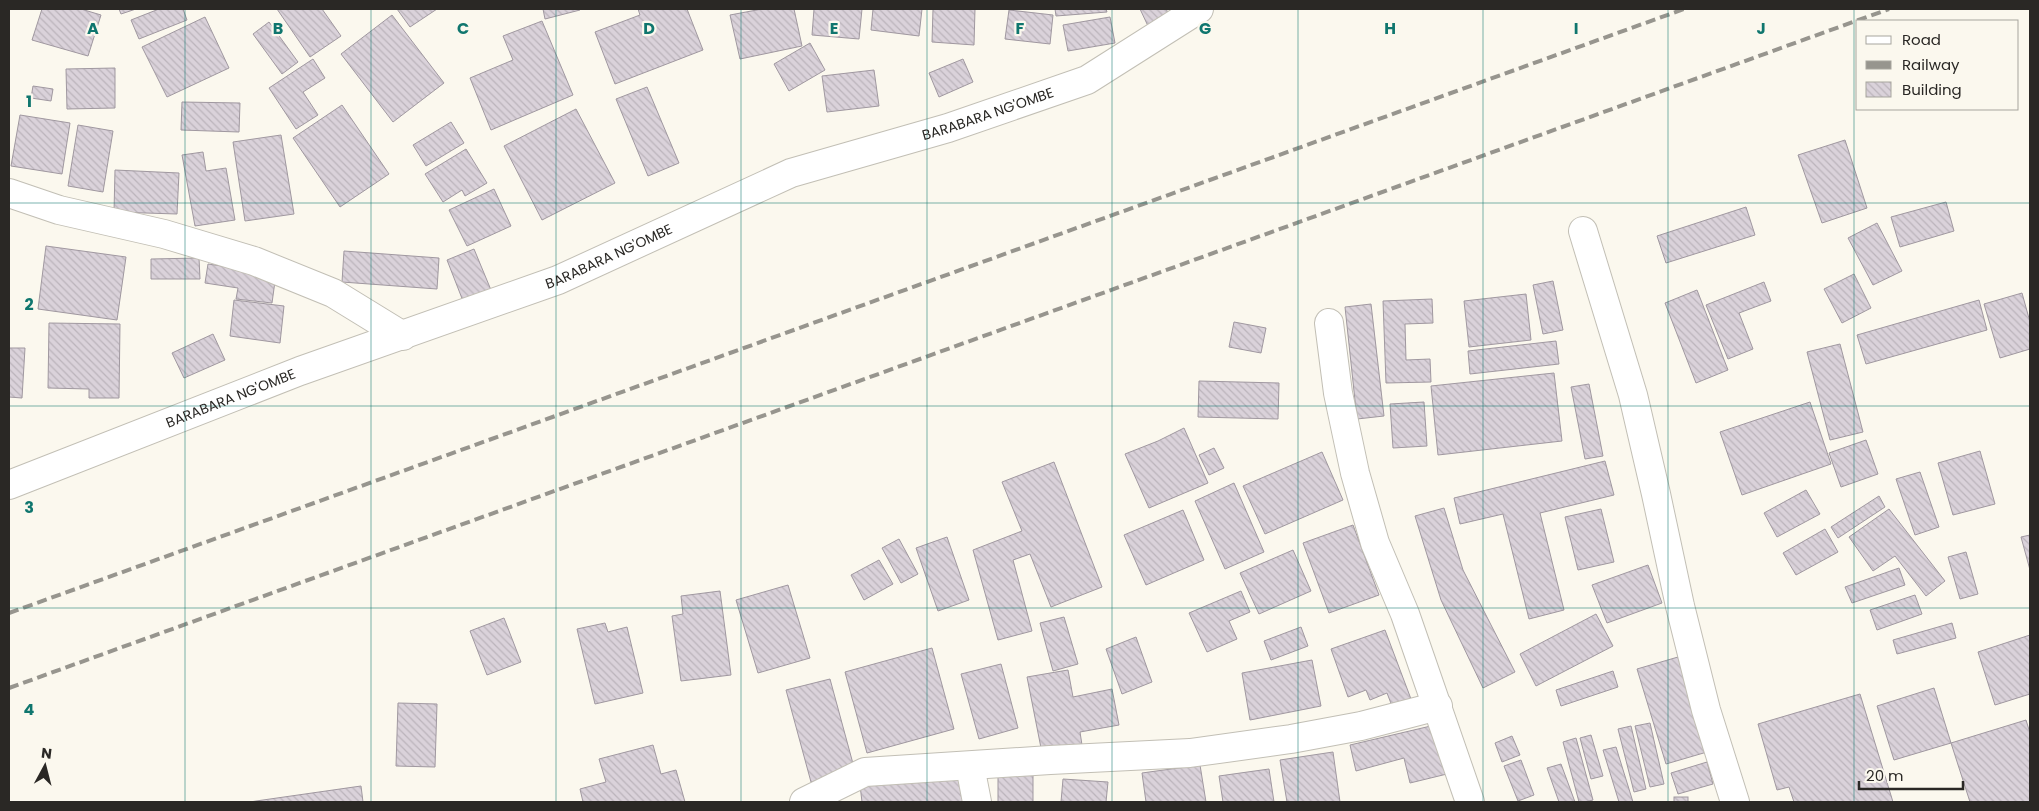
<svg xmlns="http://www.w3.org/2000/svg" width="2039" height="811" viewBox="0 0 2039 811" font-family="Poppins,sans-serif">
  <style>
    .building { fill: url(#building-back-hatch); stroke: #a098a0 }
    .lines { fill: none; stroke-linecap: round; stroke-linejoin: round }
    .minor-casing { stroke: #c2bfb5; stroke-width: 30 }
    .minor { stroke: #fff; stroke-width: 28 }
    .rail { stroke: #97958e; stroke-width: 4; stroke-dasharray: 10 5; stroke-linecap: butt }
    .grid { fill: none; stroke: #0f766e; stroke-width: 1; stroke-opacity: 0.55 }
    .labels { text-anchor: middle; stroke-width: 4.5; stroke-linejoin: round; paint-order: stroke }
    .street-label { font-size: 14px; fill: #2a2825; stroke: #fbf8ee }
    .grid-label { font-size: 16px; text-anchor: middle; font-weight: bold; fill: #0f766e; stroke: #fbf8ee; stroke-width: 4.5; stroke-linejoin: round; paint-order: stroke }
  </style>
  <defs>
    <pattern id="building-back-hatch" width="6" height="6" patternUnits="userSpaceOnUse" patternTransform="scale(1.25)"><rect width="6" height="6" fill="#dad2da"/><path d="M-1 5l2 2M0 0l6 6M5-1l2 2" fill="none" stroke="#bbb4bb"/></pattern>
  </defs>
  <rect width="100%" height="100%" fill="#fbf8ee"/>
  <!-- building -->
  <g class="building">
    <polygon points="42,9 81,9 101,15 88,56 32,40"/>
    <polygon points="119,9 136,9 121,14"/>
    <polygon points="159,9 183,9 187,20 139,39 131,20"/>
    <polygon points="277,9 322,9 341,36 310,57"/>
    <polygon points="397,9 437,9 410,27"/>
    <polygon points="543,9 579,9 580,10 545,19"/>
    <polygon points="638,9 687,9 703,50 615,84 595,32 640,15"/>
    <polygon points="762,9 794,9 802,46 740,59 730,15"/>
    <polygon points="814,9 862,9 859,39 812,35"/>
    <polygon points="873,9 922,9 919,36 871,30"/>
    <polygon points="933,9 975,9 974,45 932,42"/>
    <polygon points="1055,9 1106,9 1107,12 1056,16"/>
    <polygon points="1140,9 1166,9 1170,16 1148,26"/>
    <polygon points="1009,10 1053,15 1050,44 1005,39"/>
    <polygon points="392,15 444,83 393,122 341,54"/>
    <polygon points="205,17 229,68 167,97 142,47"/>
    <polygon points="1110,17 1115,43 1068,51 1063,25"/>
    <polygon points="542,21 573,95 491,130 470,78 513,60 503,36"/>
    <polygon points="269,22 298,62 282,74 253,34"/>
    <polygon points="810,43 825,70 789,91 774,64"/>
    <polygon points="313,59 325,78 303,92 318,115 296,129 269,88"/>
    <polygon points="963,59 973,82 939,97 929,73"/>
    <polygon points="115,68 115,108 67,109 66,69"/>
    <polygon points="874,70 879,106 827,112 822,76"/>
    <polygon points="33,86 53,89 51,101 31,98"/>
    <polygon points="647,87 679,163 648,176 616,99"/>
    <polygon points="182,102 240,103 239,132 181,130"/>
    <polygon points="342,105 389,174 340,207 293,138"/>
    <polygon points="576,109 615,183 542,220 504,146"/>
    <polygon points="20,115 70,123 62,174 11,166"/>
    <polygon points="451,122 464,143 426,166 413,145"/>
    <polygon points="78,125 113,131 103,192 68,186"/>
    <polygon points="281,135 294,214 245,221 233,142"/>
    <polygon points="1845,140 1867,208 1822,223 1798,155"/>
    <polygon points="466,149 487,183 465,196 462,190 443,202 425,174"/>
    <polygon points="203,152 206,171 226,168 235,220 195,226 182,155"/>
    <polygon points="115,170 179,173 177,214 114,212"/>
    <polygon points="494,189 511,226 467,246 449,210"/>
    <polygon points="1946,202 1954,231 1900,247 1891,217"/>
    <polygon points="1746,207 1755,235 1666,263 1657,236"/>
    <polygon points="1877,223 1902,271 1873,285 1848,238"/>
    <polygon points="46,246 126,257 117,320 38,309"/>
    <polygon points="474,249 491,290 463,301 447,260"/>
    <polygon points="344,251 439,258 437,289 342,282"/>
    <polygon points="199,258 200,279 151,279 151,259"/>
    <polygon points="208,264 276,274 272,303 236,299 238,288 205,283"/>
    <polygon points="1854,274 1871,308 1842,323 1824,289"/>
    <polygon points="1553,281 1563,330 1543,334 1533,285"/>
    <polygon points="1764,282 1771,301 1739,313 1753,349 1728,359 1706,305"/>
    <polygon points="1697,290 1728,370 1696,383 1665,303"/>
    <polygon points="2022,293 2030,322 2030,349 2000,358 1984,304"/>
    <polygon points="1526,294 1531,340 1469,347 1464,301"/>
    <polygon points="1432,299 1433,323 1405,324 1406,360 1430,359 1431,382 1386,383 1383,301"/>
    <polygon points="234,300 284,306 280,343 230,336"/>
    <polygon points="1979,300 1987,330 1866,364 1857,335"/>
    <polygon points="1371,304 1384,416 1357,419 1345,307"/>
    <polygon points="1234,322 1266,328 1261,353 1229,347"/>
    <polygon points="49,323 120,324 119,398 89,398 89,389 48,388"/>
    <polygon points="213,334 225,360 184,378 172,353"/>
    <polygon points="1556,341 1559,364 1470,374 1468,351"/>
    <polygon points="1840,344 1863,432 1830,440 1807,352"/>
    <polygon points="9,348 25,348 22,398 9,397"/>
    <polygon points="1554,373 1562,441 1438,455 1431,386"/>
    <polygon points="1199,381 1279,383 1278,419 1198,417"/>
    <polygon points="1589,384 1603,456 1585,459 1571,387"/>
    <polygon points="1424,402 1427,446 1393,448 1390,404"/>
    <polygon points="1810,402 1831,464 1742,495 1720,432"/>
    <polygon points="1184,428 1208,483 1149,508 1125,454 1158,441"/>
    <polygon points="1866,440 1878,474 1841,487 1829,453"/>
    <polygon points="1214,448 1224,468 1209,475 1199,455"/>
    <polygon points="1980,451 1995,504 1953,515 1938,463"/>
    <polygon points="1322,452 1343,500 1265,534 1243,486"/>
    <polygon points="1605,461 1614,495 1540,513 1564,610 1529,619 1503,514 1460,524 1454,498"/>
    <polygon points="1054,462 1102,587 1051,607 1030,554 1013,560 1032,631 998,640 973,550 1022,531 1002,482"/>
    <polygon points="1920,472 1939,527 1915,535 1896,479"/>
    <polygon points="1234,483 1264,552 1225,569 1195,501"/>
    <polygon points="1806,490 1820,514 1777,537 1764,513"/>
    <polygon points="1879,496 1885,507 1838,538 1831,527"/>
    <polygon points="1444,508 1463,570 1515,672 1483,688 1441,600 1415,516"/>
    <polygon points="1601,509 1614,562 1578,570 1565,517"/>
    <polygon points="1889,509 1945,581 1926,596 1895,556 1873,571 1849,537"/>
    <polygon points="1183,510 1204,560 1146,585 1124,535"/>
    <polygon points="1353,525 1379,595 1329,613 1303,543"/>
    <polygon points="1825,529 1838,552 1796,575 1783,553"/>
    <polygon points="2030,535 2030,570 2021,537"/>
    <polygon points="947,537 969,600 938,611 916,548"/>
    <polygon points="899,539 918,574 901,583 882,548"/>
    <polygon points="1293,550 1311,591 1259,614 1240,573"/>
    <polygon points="1966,552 1978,594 1960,599 1948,557"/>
    <polygon points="879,560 893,584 864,600 851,575"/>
    <polygon points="1648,565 1662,603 1607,623 1592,585"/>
    <polygon points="1899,568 1905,585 1852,603 1845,587"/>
    <polygon points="788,585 810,658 758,673 736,600"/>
    <polygon points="720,591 731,675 681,681 672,616 683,614 681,596"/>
    <polygon points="1241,591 1250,612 1229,621 1237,639 1207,652 1189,613"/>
    <polygon points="1915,595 1922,614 1877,630 1870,610"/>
    <polygon points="1596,614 1613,646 1536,686 1520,654"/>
    <polygon points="1064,617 1078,664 1053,671 1040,623"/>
    <polygon points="504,618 521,662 487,675 470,631"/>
    <polygon points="605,623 608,632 627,627 643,693 595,704 577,629"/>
    <polygon points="1952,623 1956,638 1897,654 1893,640"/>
    <polygon points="1301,627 1308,646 1271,660 1264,641"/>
    <polygon points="1385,630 1411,699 1392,706 1387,693 1370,700 1366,690 1348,697 1331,649"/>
    <polygon points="2030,635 2030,694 1995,705 1978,652"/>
    <polygon points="1136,637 1152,682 1122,694 1106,649"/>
    <polygon points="932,648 954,729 867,753 845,672"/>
    <polygon points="1678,657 1707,752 1666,764 1637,669"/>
    <polygon points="1312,660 1321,706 1250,720 1242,673"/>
    <polygon points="1001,664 1018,728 979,739 961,674"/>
    <polygon points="1068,670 1073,697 1112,689 1119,725 1080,732 1082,745 1042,753 1027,677"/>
    <polygon points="1613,671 1618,687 1561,706 1556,690"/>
    <polygon points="830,679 855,771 811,782 786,690"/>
    <polygon points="1934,688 1951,743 1894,760 1877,706"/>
    <polygon points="1860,694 1893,802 1794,802 1789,787 1777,790 1758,724"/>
    <polygon points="398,703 437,704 435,767 396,766"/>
    <polygon points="2026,720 2030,733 2030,802 1970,802 1951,743"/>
    <polygon points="1650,723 1664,784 1650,787 1635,726"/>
    <polygon points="1435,725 1447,774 1410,783 1404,758 1356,771 1350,745"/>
    <polygon points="1631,726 1646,789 1634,792 1618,729"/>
    <polygon points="1591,735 1603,776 1591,779 1580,738"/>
    <polygon points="1512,736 1520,755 1502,762 1495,743"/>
    <polygon points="1576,738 1593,800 1585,802 1579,802 1563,742"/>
    <polygon points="653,745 661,774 676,770 685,802 583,802 580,789 606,782 599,759"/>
    <polygon points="1616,747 1633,802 1619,802 1603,750"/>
    <polygon points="1333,752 1340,802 1287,802 1280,760"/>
    <polygon points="1521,760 1534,795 1518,801 1504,766"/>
    <polygon points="1707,762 1713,784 1678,794 1671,773"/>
    <polygon points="1561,764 1575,802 1559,802 1547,768"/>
    <polygon points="1200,765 1206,802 1146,802 1142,773"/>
    <polygon points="1269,769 1274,802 1223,802 1219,776"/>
    <rect x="998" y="772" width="35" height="30"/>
    <polygon points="963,773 966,802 862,802 860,785"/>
    <polygon points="1063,779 1108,782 1106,802 1061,802"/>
    <polygon points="361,786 363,802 250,802 256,801"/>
    <rect x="1674" y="797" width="14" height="5"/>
  </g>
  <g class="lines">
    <!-- minor casing -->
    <g class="minor-casing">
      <g id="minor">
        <polyline points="9,193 59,210 164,234 254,261 333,293 403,336"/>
        <polyline points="1583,231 1633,395 1656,494 1680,606 1706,710 1735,802"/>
        <polyline points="1329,323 1338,393 1355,473 1375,543 1405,614 1470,802"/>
        <path id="s1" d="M9,485L300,371L558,280L791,173L948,128L1087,80L1199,9"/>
        <polyline points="970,766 977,802"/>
        <polyline points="804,802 865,772 1050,760 1190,753 1291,739 1361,726 1438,706"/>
      </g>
    </g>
    <!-- minor -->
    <use href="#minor" class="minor"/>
    <!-- rail -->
    <g class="rail">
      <polyline points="9,613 1684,9"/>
      <polyline points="9,688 1889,9"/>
    </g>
  </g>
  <!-- grid -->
  <path class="grid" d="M185,9V802M371,9V802M556,9V802M741,9V802M927,9V802M1112,9V802M1298,9V802M1483,9V802M1668,9V802M1854,9V802M9,203H2030M9,406H2030M9,608H2030"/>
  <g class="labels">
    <!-- street labels -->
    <g class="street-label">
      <text dy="5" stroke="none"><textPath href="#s1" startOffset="1048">BARABARA NG'OMBE</textPath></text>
      <text dy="5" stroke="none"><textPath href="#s1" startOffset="642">BARABARA NG'OMBE</textPath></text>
      <text dy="5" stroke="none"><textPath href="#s1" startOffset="238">BARABARA NG'OMBE</textPath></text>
    </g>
  </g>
  <g class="grid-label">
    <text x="93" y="34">A</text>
    <text x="278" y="34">B</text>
    <text x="463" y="34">C</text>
    <text x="649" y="34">D</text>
    <text x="834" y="34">E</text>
    <text x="1020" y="34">F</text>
    <text x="1205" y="34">G</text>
    <text x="1390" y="34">H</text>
    <text x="1576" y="34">I</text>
    <text x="1761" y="34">J</text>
    <text x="29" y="107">1</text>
    <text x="29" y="310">2</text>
    <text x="29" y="513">3</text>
    <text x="29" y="715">4</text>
  </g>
  <!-- border -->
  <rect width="2039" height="811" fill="none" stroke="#2a2825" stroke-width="20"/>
  <!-- legend -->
  <rect x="1856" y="20" width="162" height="90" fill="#fbf8ee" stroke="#a7a59e"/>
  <rect x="1866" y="36" width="25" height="8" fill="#ffffff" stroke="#a7a59e"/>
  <text x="1902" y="45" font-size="15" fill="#2a2825">Road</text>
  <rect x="1866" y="61" width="25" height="8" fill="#97958e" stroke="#a7a59e"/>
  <text x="1902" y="70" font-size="15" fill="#2a2825">Railway</text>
  <rect x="1866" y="82" width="25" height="15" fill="url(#building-back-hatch)" stroke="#a7a59e"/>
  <text x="1902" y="95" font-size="15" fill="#2a2825">Building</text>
  <!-- north arrow -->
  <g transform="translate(45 766) rotate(7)" stroke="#fbf8ee" stroke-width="4" paint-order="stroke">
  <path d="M0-4L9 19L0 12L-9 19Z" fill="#2a2825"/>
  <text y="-8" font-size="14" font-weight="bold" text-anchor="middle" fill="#2a2825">N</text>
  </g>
  <!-- scale -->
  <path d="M1859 781v8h104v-8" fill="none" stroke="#2a2825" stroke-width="2.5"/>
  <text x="1866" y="781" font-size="15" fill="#2a2825" stroke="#fbf8ee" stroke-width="4" paint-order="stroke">20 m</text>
</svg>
